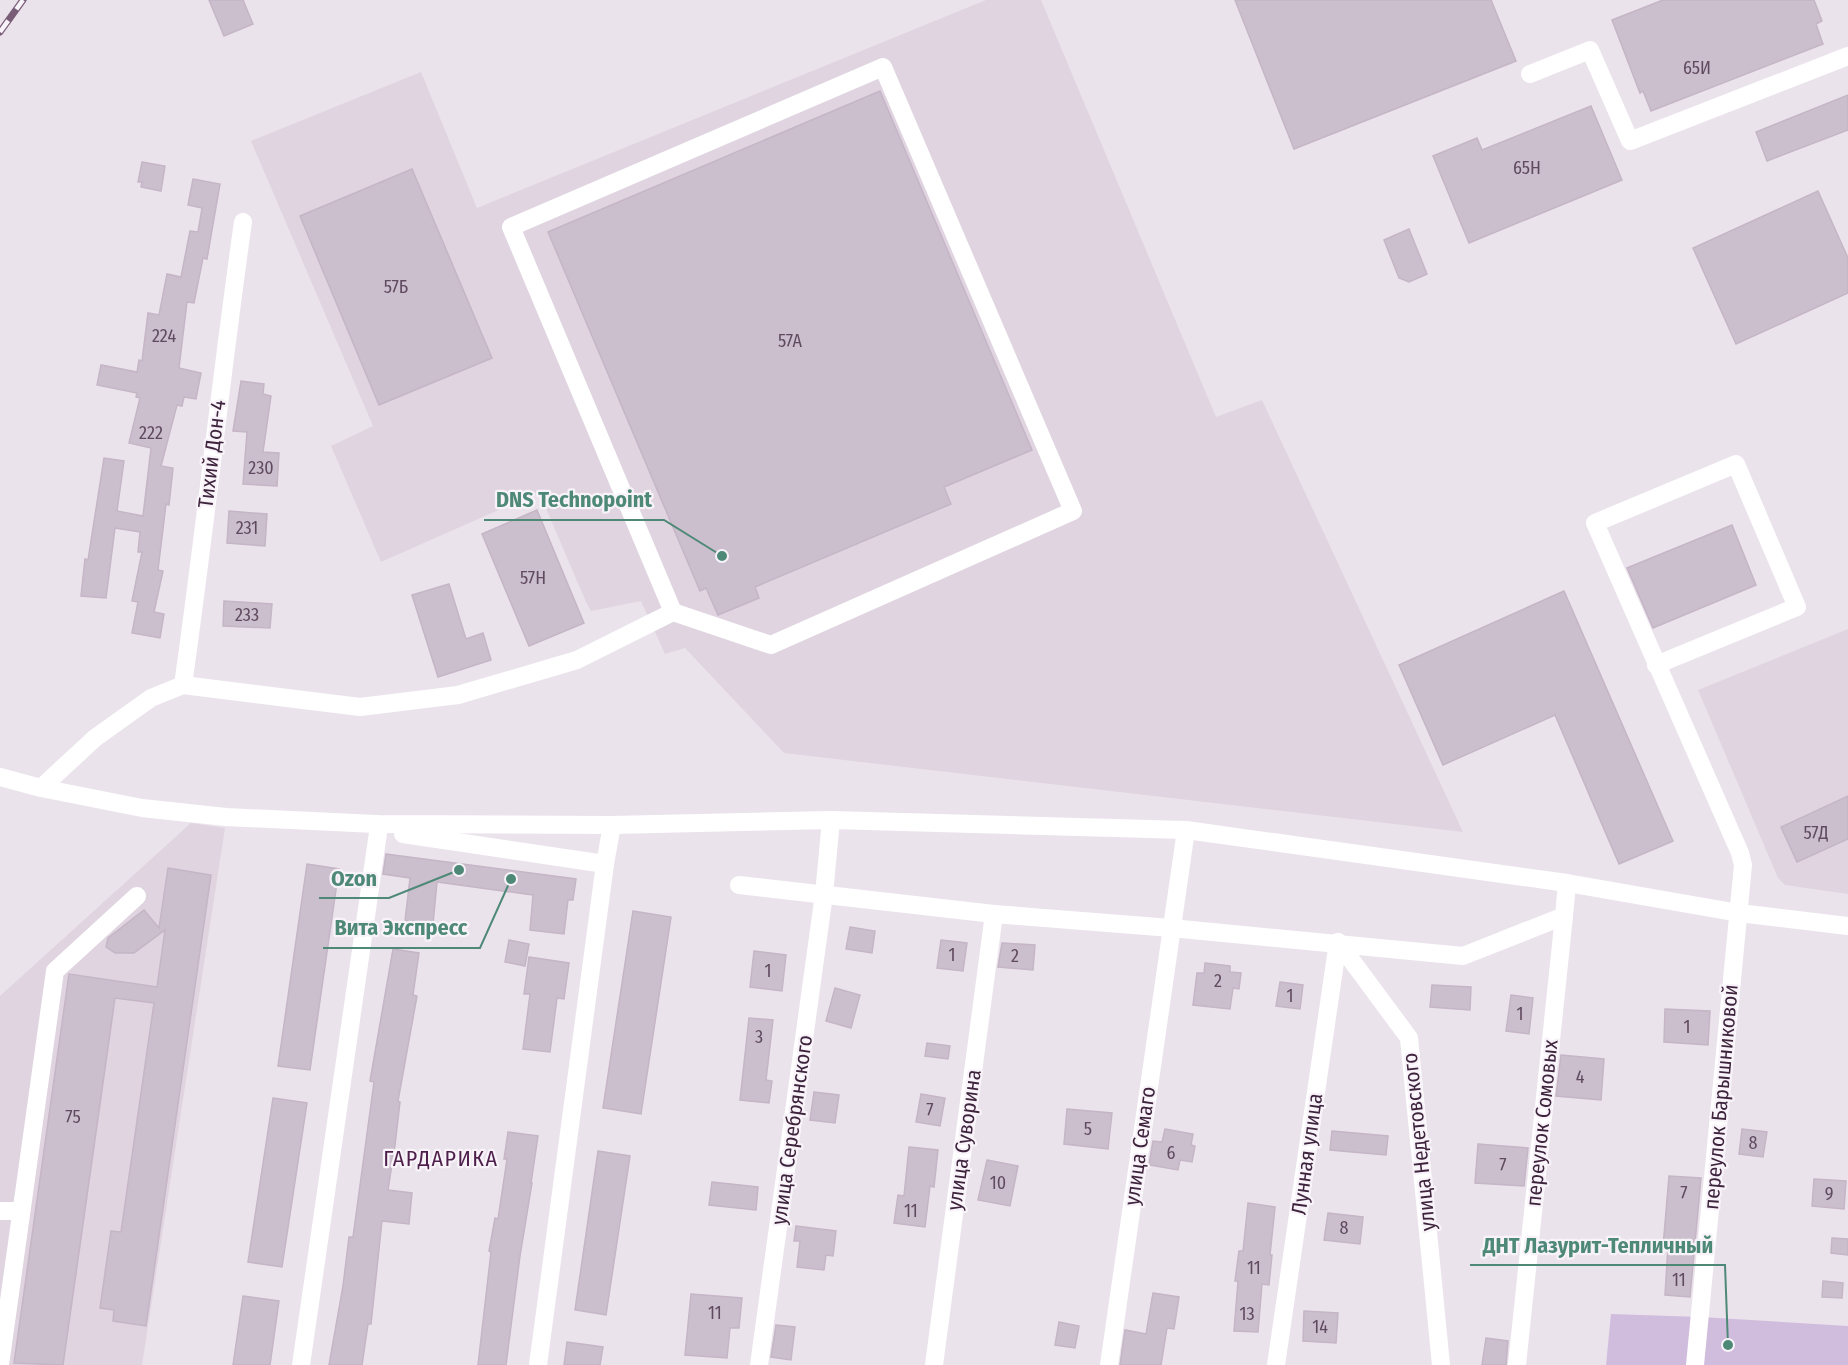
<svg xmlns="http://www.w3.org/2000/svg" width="1848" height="1365" viewBox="0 0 1848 1365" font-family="'Fira Sans Condensed',sans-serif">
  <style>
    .built { fill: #dfd4e0 }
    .green { fill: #d0bcdd }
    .building { fill: #cbbfcd; stroke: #c5b5c6; stroke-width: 1.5 }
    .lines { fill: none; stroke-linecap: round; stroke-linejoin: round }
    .minor { stroke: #fff; stroke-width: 18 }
    .rail-casing { stroke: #795d77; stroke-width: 7 }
    .rail { stroke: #f8f3f9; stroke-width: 4.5; stroke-dasharray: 14; stroke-linecap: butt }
    .labels { text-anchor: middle; stroke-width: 4.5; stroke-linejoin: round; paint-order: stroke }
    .number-label { font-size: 18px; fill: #604a60 }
    .street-label { font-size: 21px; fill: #3d233c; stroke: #f8f3f9 }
    .neighbourhood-label { font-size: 22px; letter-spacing: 1.5px; fill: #4f1f4b; stroke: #f8f3f9 }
    .leader { fill: none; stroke: #4e8977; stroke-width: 2 }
    .callout-dot { fill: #4e8977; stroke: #f8f3f9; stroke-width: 2 }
    .callout-label { font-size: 22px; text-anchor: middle; font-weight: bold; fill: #4e8977; stroke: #f8f3f9; stroke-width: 4.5; stroke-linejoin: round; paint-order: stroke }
  </style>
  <rect width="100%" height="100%" fill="#ebe3ec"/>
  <!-- built -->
  <g class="built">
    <polygon points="986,0 1041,0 1216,417 1262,400 1463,832 784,753 685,648 665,654 641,601 591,611 586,602 539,492 381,562 331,446 373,426 251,141 421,72 477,208"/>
    <polygon points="1848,629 1848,894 1785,885 1778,878 1698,690"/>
    <polygon points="191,823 225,828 142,1365 0,1365 0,996"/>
  </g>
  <!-- green -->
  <polygon class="green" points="1611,1314 1701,1317 1848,1326 1848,1365 1606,1365"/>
  <!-- building -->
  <g class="building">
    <polygon points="209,0 243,0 253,24 224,36"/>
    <polygon points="1235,0 1491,0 1516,61 1294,149"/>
    <polygon points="1663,0 1814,0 1822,21 1816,24 1823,44 1651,111 1643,91 1640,93 1612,20"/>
    <polygon points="880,91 1032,450 944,487 951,504 755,587 759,598 718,615 706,588 700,591 548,232"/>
    <polygon points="1848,95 1848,130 1767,161 1756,132"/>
    <polygon points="1591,106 1622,180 1469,243 1433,156 1477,138 1482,150"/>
    <polygon points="142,162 165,166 161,191 141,187 142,182 138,182"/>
    <polygon points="412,169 492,358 379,405 300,216"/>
    <polygon points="193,179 220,184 207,259 203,258 194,303 187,302 179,368 201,373 196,399 184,397 182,406 177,405 161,466 173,468 169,505 166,504 158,570 163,571 154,612 164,614 160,638 132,633 138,602 132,601 142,552 138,552 140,532 115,528 106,598 81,596 85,559 88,560 104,458 124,461 117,511 143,516 151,448 129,443 140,398 136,397 137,393 97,385 101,365 137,372 139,360 142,361 148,313 159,315 167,274 181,277 190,231 198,232 202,208 188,205"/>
    <polygon points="1818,191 1848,258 1848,293 1736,344 1693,248"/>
    <polygon points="1409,229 1427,274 1409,282 1399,278 1384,240"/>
    <polygon points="241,381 264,384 263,394 271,396 263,452 279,453 277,486 243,484 247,432 233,431"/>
    <polygon points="537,510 584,623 529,646 482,534"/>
    <polygon points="229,511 267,514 265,546 227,543"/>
    <polygon points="1732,525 1756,585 1653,628 1627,568"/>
    <polygon points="449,584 466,639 483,633 491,660 438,677 412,595"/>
    <polygon points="1564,591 1673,841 1619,864 1555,715 1443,765 1399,665"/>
    <polygon points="224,601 272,604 270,628 223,626"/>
    <polygon points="1848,796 1848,839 1797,862 1781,827"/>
    <polygon points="386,854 576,879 573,900 568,900 564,934 530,930 533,895 437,882 433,924 405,921 410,878 383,874"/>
    <polygon points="307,864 339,869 310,1070 278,1066"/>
    <polygon points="168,868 211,875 146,1326 113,1321 114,1310 100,1308 111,1231 121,1232 154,1003 115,998 63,1365 14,1363 69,974 157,987 165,930 134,953 115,953 106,947 108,938 144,910 159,928"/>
    <polygon points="633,911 671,917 641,1114 603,1108"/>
    <polygon points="850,927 875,931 872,953 846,949"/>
    <polygon points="509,940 529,944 525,966 505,962"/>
    <polygon points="941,940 967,943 963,971 937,968"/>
    <polygon points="1002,943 1035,945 1033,970 998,967"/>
    <polygon points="393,949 419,953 413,995 417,996 398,1101 400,1102 395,1145 388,1190 412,1193 409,1224 382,1221 371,1324 368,1324 362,1365 329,1365 343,1286 349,1237 353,1237 374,1082 370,1081"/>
    <polygon points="754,951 786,955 782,991 750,987"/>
    <polygon points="529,957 569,963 564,999 557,998 550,1052 523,1049 530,994 524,994"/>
    <polygon points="1205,963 1230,966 1230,972 1241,973 1239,989 1233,988 1230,1009 1193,1005 1197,973 1204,973"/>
    <polygon points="1280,982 1303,985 1300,1009 1276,1006"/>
    <polygon points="1432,985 1471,987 1470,1010 1430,1007"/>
    <polygon points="835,988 860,995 851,1028 826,1021"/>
    <polygon points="1511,995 1533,998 1529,1034 1506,1031"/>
    <polygon points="1665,1009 1710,1011 1708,1045 1664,1042"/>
    <polygon points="749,1018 773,1020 766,1080 772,1081 769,1103 740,1100"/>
    <polygon points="927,1043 950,1046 948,1059 925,1056"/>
    <polygon points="1561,1055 1604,1059 1601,1100 1556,1096"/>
    <polygon points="814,1092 839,1095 835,1123 810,1120"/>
    <polygon points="921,1094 945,1098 940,1126 916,1122"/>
    <polygon points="273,1098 307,1103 282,1267 248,1262"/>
    <polygon points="1067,1109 1112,1113 1108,1149 1064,1144"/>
    <polygon points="1165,1129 1193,1134 1191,1145 1195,1146 1192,1162 1180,1160 1178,1170 1149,1165 1153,1141 1162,1142"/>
    <polygon points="1742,1129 1767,1132 1763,1157 1739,1154"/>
    <polygon points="1332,1131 1388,1136 1386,1155 1330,1150"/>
    <polygon points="508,1132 538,1136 531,1183 532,1183 520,1256 506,1365 478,1365 491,1252 489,1251 495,1218 498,1219 507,1159 504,1159"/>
    <polygon points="1478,1144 1528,1148 1524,1186 1475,1183"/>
    <polygon points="909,1147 938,1150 934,1187 930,1186 925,1227 894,1223 898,1195 904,1196"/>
    <polygon points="598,1151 630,1156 606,1315 575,1310"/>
    <polygon points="987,1160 1018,1166 1010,1206 978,1200"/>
    <polygon points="1669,1176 1701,1178 1690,1297 1665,1295 1668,1247 1663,1247"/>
    <polygon points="1814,1179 1846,1181 1844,1209 1812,1206"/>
    <polygon points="712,1182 758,1187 756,1210 709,1205"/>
    <polygon points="1248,1203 1275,1207 1270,1255 1272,1255 1269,1285 1262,1284 1258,1332 1234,1331 1238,1281 1235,1281 1239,1251 1243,1251"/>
    <polygon points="1328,1213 1363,1217 1360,1244 1324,1240"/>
    <polygon points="796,1226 836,1231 833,1256 826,1255 824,1270 797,1267 800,1241 794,1241"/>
    <polygon points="1832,1238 1848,1239 1848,1255 1831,1253"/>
    <polygon points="1823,1281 1843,1283 1842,1298 1822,1297"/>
    <polygon points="1153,1293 1179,1297 1174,1329 1167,1328 1161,1365 1120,1365 1125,1330 1146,1334"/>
    <polygon points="691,1294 742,1298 739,1328 730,1328 727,1358 685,1355"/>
    <polygon points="243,1296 279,1301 270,1365 233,1365"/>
    <polygon points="1304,1311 1338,1313 1336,1343 1303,1341"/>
    <polygon points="1059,1322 1079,1326 1075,1348 1055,1345"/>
    <polygon points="776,1325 795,1327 791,1360 771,1357"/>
    <polygon points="1486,1338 1508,1341 1506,1365 1482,1365"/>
    <polygon points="567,1342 603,1347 600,1365 564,1365"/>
  </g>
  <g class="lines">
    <!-- minor -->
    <g class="minor">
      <polyline points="1530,74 1590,50 1630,141 1848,56"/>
      <polyline points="1656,665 1797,607 1736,464 1595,523 1740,853 1743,865 1695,1365"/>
      <path d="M183,685C205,531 221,376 243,222"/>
      <polyline points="0,777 41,788 142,808 226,817 376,824 612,825 831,820 1186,830 1567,883 1739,913 1848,926"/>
      <polyline points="41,788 95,738 151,698 183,685 360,707 458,695 577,660 673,612 771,645 1073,511 883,67 511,227 673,612"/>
      <polyline points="403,834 605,864"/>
      <polyline points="739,885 994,914 1171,928 1463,956 1564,916 1567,883"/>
      <polyline points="1338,942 1409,1038 1441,1365"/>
      <polyline points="0,1211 21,1211"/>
      <polyline points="0,1365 55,971 137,896"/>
      <polyline points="301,1365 378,833 376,824"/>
      <polyline points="538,1365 605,864 612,825"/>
      <polyline points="759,1365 824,894 831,820"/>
      <polyline points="934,1365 994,914"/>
      <polyline points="1109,1365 1186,830"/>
      <polyline points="1276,1365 1338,942"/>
      <polyline points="1517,1365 1564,916"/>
    </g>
    <!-- rail casing -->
    <g class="rail-casing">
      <polyline id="rail" points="0,32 23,0"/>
    </g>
    <!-- rail -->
    <use href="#rail" class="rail"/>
  </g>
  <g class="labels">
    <!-- number labels -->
    <g class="number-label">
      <text x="1697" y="74">65И</text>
      <text x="1527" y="174">65Н</text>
      <text x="396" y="293">57Б</text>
      <text x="164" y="342">224</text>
      <text x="790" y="347">57А</text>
      <text x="151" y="439">222</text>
      <text x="261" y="474">230</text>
      <text x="247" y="534">231</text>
      <text x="533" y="584">57Н</text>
      <text x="247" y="621">233</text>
      <text x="1816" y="839">57Д</text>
      <text x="952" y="961">1</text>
      <text x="1015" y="962">2</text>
      <text x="768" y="977">1</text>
      <text x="1218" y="987">2</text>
      <text x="1290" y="1002">1</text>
      <text x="1520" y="1020">1</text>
      <text x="1687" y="1033">1</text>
      <text x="759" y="1043">3</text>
      <text x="1580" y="1083">4</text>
      <text x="930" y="1116">7</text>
      <text x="73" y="1123">75</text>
      <text x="1088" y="1135">5</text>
      <text x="1753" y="1149">8</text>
      <text x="1171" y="1159">6</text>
      <text x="1503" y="1171">7</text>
      <text x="998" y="1189">10</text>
      <text x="1684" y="1199">7</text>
      <text x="1829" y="1200">9</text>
      <text x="911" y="1217">11</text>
      <text x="1344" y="1234">8</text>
      <text x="1254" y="1274">11</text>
      <text x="1679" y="1286">11</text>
      <text x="715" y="1319">11</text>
      <text x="1247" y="1320">13</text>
      <text x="1320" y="1333">14</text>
    </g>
    <!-- street labels -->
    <g class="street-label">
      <text transform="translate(212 454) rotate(-83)" y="7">Тихий Дон-4</text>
      <text transform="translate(1721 1097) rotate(-85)" y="7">переулок Барышниковой</text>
      <text transform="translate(1542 1123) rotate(-84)" y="7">переулок Сомовых</text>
      <text transform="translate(792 1130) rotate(-82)" y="7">улица Серебрянского</text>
      <text transform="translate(964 1140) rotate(-82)" y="7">улица Суворина</text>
      <text transform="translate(1419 1142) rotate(-96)" y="7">улица Недетовского</text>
      <text transform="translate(1140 1146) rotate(-82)" y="7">улица Семаго</text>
      <text transform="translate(1307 1154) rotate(-82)" y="7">Лунная улица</text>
    </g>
    <!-- neighbourhood labels -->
    <g class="neighbourhood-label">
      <text x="441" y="1166">ГАРДАРИКА</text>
    </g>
  </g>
  <!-- callouts -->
  <path class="leader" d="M722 556L664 520H484M459 870L389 898H319M511 879L480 948H323M1728 1345L1725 1265H1470"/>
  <g class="callout-dot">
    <circle cx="722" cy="556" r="6"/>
    <circle cx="459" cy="870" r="6"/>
    <circle cx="511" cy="879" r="6"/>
    <circle cx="1728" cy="1345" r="6"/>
  </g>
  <g class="callout-label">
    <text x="574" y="507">DNS Technopoint</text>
    <text x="354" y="886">Ozon</text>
    <text x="401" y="935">Вита Экспресс</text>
    <text x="1598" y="1253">ДНТ Лазурит-Тепличный</text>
  </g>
</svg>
